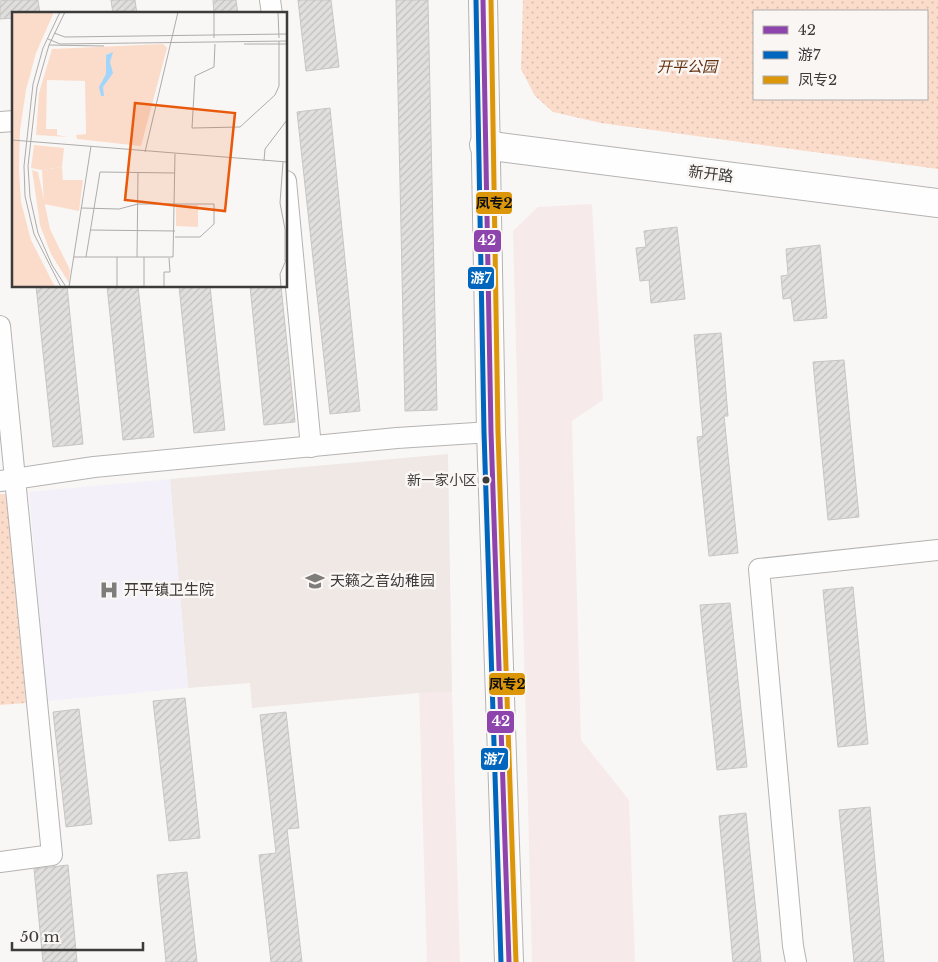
<svg xmlns="http://www.w3.org/2000/svg" width="938" height="962" viewBox="0 0 938 962" font-family="'Libre Baskerville','Noto Sans SC',serif">
  <style>
    .commercial { fill: #f7eaea }
    .built { fill: #efe8e4 }
    .medical { fill: #f3f0f9 }
    .park { fill: url(#park-dots); fill-rule: evenodd }
    .building { fill: url(#building-hatch); stroke: #c7c6c6 }
    .lines { fill: none; stroke-linecap: round; stroke-linejoin: round }
    .minor-casing { stroke: #b5b3b2; stroke-width: 22 }
    .secondary-casing { stroke: #b5b3b2; stroke-width: 30 }
    .minor { stroke: #fefefe; stroke-width: 20 }
    .secondary { stroke: #fefefe; stroke-width: 28 }
    .bus-1-casing { stroke: #faf6f4; stroke-width: 9 }
    .bus-2-casing { stroke: #faf6f4; stroke-width: 9 }
    .bus-3-casing { stroke: #faf6f4; stroke-width: 9 }
    .bus-1 { stroke: #8e44ad; stroke-width: 5 }
    .bus-2 { stroke: #0065bd; stroke-width: 5 }
    .bus-3 { stroke: #db9609; stroke-width: 5 }
    .bus-dot { fill: #3c3b3a; stroke: #faf6f4; stroke-width: 2 }
    .labels { text-anchor: middle; stroke-width: 5; stroke-linejoin: round; paint-order: stroke }
    .bus-label { font-size: 14px; fill: #3c3b3a; stroke: #faf6f4; text-anchor: end }
    .park-label { font-size: 15px; font-style: italic; fill: #633211; stroke: #faf6f4 }
    .street-label { font-size: 15px; fill: #3c3b3a; stroke: #faf6f4 }
    .poi-label { font-size: 15px; fill: #3c3b3a; stroke: #faf6f4; text-anchor: start }
    .inset-road { fill: none; stroke: #adacaa; stroke-width: 1 }
    .view { fill: #e8590c; fill-opacity: 0.15; stroke: #e8590c; stroke-width: 2.5 }
    .inset-edge { fill: none; stroke: #3c3b3a; stroke-width: 2.5 }
    .line-badge { stroke: #faf6f4; stroke-width: 2 }
    .badge-label { font-size: 14px; text-anchor: middle; font-weight: bold; fill: #fff }
    .pale-badge-label { font-size: 14px; text-anchor: middle; font-weight: bold; fill: #111 }
  </style>
  <defs>
    <pattern id="park-dots" width="8" height="8" patternUnits="userSpaceOnUse" patternTransform="scale(1.25)"><rect width="8" height="8" fill="#fbdccb"/><path d="M2 2h.1M6 6h.1" fill="none" stroke="#d8beaf" stroke-width="1.8" stroke-linecap="round"/></pattern>
    <pattern id="building-hatch" width="6" height="6" patternUnits="userSpaceOnUse" patternTransform="scale(1.25)"><rect width="6" height="6" fill="#e0dfde"/><path d="M-1 1l2-2M0 6l6-6M5 7l2-2" fill="none" stroke="#c1c0bf"/></pattern>
  </defs>
  <rect width="100%" height="100%" fill="#f9f7f5"/>
  <!-- commercial -->
  <g class="commercial">
    <polygon points="592,204 603,400 572,421 581,740 629,800 635,962 532,962 513,231 538,207"/>
    <polygon points="452,692 460,962 427,962 419,693"/>
  </g>
  <!-- built -->
  <polygon class="built" points="448,454 452,692 419,693 252,708 250,683 188,688 170,479"/>
  <!-- medical -->
  <polygon class="medical" points="170,479 188,688 47,701 29,492"/>
  <!-- park -->
  <g class="park">
    <path d="M523,0H938V169L601,123L553,112L535,96L521,69ZM754,11H927V99H754Z"/>
    <polygon points="0,494 7,494 26,703 0,705"/>
  </g>
  <!-- building -->
  <g class="building">
    <polygon points="8,0 38,0 40,14 14,14 14,18 0,19 0,1"/>
    <polygon points="111,0 135,0 137,14 113,14"/>
    <polygon points="213,0 236,0 238,14 214,14"/>
    <polygon points="298,0 331,0 339,67 306,71"/>
    <polygon points="396,0 428,0 437,410 405,411"/>
    <polygon points="330,108 360,411 330,414 297,112"/>
    <polygon points="677,227 685,299 651,303 649,280 640,281 636,248 646,247 644,231"/>
    <polygon points="820,245 827,318 794,321 791,298 783,299 781,276 788,275 786,249"/>
    <polygon points="36,286 67,286 83,444 53,447"/>
    <polygon points="107,286 138,286 154,437 123,440"/>
    <polygon points="179,286 210,286 225,430 194,433"/>
    <polygon points="250,286 281,286 295,422 264,425"/>
    <polygon points="721,333 728,416 724,416 738,553 709,556 697,437 703,436 694,335"/>
    <polygon points="844,360 859,517 828,520 813,362"/>
    <polygon points="853,587 868,744 838,747 823,590"/>
    <polygon points="730,603 747,767 717,770 700,605"/>
    <polygon points="185,698 200,838 169,841 153,701"/>
    <polygon points="79,709 92,824 66,827 53,712"/>
    <polygon points="286,712 299,828 287,829 302,962 271,962 259,855 276,853 260,715"/>
    <polygon points="870,807 884,962 854,962 839,810"/>
    <polygon points="746,813 761,962 733,962 719,816"/>
    <polygon points="68,865 77,962 43,962 34,869"/>
    <polygon points="187,872 197,962 166,962 157,875"/>
  </g>
  <g class="lines">
    <!-- minor casing -->
    <g class="minor-casing">
      <g id="minor">
        <polyline points="270,0 272,14"/>
        <polyline points="0,122 14,121"/>
        <polyline points="286,181 311,447"/>
        <polyline points="0,326 52,855 0,862"/>
        <polyline points="0,481 94,467 397,438 491,432"/>
        <polyline points="796,962 793,946 759,569 938,550"/>
      </g>
    </g>
    <!-- secondary casing -->
    <g class="secondary-casing">
      <g id="secondary">
        <polyline points="483,0 491,432 509,962"/>
        <polyline points="484,145 938,203"/>
      </g>
    </g>
    <!-- minor -->
    <use href="#minor" class="minor"/>
    <!-- secondary -->
    <use href="#secondary" class="secondary"/>
    <!-- bus-1 casing -->
    <g class="bus-1-casing">
      <polyline id="bus-1" points="483,0 491,432 509,962"/>
    </g>
    <!-- bus-2 casing -->
    <g class="bus-2-casing">
      <polyline id="bus-2" points="476,0 484,432 501,962"/>
    </g>
    <!-- bus-3 casing -->
    <g class="bus-3-casing">
      <polyline id="bus-3" points="491,0 498,432 516,962"/>
    </g>
    <!-- bus-1 -->
    <use href="#bus-1" class="bus-1"/>
    <!-- bus-2 -->
    <use href="#bus-2" class="bus-2"/>
    <!-- bus-3 -->
    <use href="#bus-3" class="bus-3"/>
  </g>
  <!-- icons -->
  <defs>
    <g id="school-bare" transform="scale(1.5)"><path d="M0-5L7-2L0 1L-7-2ZM-4 1L0 2.5L4 1V4Q0 6-4 4Z" fill="#7e7d7b" stroke="#faf6f4" stroke-width="2.5" paint-order="stroke"/></g>
    <g id="hospital-bare" transform="scale(1.5)"><path d="M-5-5h3v3.5h4V-5h3V5h-3V1.5h-4V5h-3Z" fill="#7e7d7b" stroke="#faf6f4" stroke-width="2.5" paint-order="stroke"/></g>
  </defs>
  <g fill-rule="evenodd">
    <use href="#school-bare" x="315" y="581"/>
    <use href="#hospital-bare" x="109" y="590"/>
  </g>
  <!-- markers -->
  <circle class="bus-dot" cx="486" cy="480" r="4.5"/>
  <g class="labels">
    <!-- bus labels -->
    <g class="bus-label">
      <text x="477" y="485">新一家小区</text>
    </g>
    <!-- park labels -->
    <g class="park-label">
      <text x="687" y="72">开平公园</text>
    </g>
    <!-- street labels -->
    <g class="street-label">
      <text transform="translate(711 174) rotate(7)" y="5">新开路</text>
    </g>
    <!-- poi labels -->
    <g class="poi-label">
      <text x="330" y="586">天籁之音幼稚园</text>
      <text x="124" y="595">开平镇卫生院</text>
    </g>
  </g>
  <!-- overview -->
  <g transform="translate(12 12)">
    <rect width="275" height="275" fill="#f9f7f5"/>
    <path d="M50,155L51,168H71L67,199L32,192L30,158Z" fill="#fbdccb"/>
    <path d="M20,158L26,160L38,217L58,258L57,271L39,242L28,213Z" fill="#fbdccb"/>
    <path d="M0,0H42L24,41L14,78L8,119L7,157L9,190L19,228L43,275H0ZM151,32L155,36L129,134L65,127L64,123L74,122L73,69L35,68L34,117H45V123L56,125L24,123L27,81L40,37ZM22,133L52,136L50,155L30,158L19,156ZM164,193H186V215L164,214Z" fill="#fbdccb"/>
    <path d="M101,40L98,50L101,61L91,75L92,84H89L87,75L94,62V43Z" fill="#a1d5fb"/>
    <path class="inset-road" d="M48,0L31,36L21,72L12,154L13,184L22,222L49,275M53,0L37,33L25,75L16,154L18,185L26,221L40,253L54,275M266,0L267,26M42,21L53,25L275,22M202,26V0M36,27L48,32L275,29M203,32L202,55L183,64L180,116L228,115L263,83L267,74V29M232,32H275M37,33L92,34M0,128L275,150M133,140L166,0M252,149L253,137L275,108M271,150L268,191L273,217V249M69,196L107,197L126,192H202V212L188,225H163M78,218L163,219M62,245H161L163,142M74,245L88,160L163,161M125,245L126,160M132,245V275M57,275L79,134M105,275V245M152,275V260H158L157,246M269,275L268,262L274,248"/>
    <path class="view" d="M123,91L223,101L213,199L113,188Z"/>
    <rect width="275" height="275" class="inset-edge"/>
  </g>
  <g class="line-badge">
    <rect x="475" y="191" width="38" height="24" rx="5" fill="#db9609"/>
    <rect x="473" y="229" width="29" height="24" rx="5" fill="#8e44ad"/>
    <rect x="467" y="266" width="28" height="24" rx="5" fill="#0065bd"/>
    <rect x="488" y="672" width="38" height="24" rx="5" fill="#db9609"/>
    <rect x="486" y="710" width="29" height="24" rx="5" fill="#8e44ad"/>
    <rect x="480" y="747" width="29" height="24" rx="5" fill="#0065bd"/>
  </g>
  <g class="badge-label">
    <text x="487" y="245">42</text>
    <text x="481" y="283">游7</text>
    <text x="501" y="726">42</text>
    <text x="494" y="764">游7</text>
  </g>
  <g class="pale-badge-label">
    <text x="494" y="208">凤专2</text>
    <text x="507" y="689">凤专2</text>
  </g>
  <!-- legend -->
  <rect x="753" y="10" width="175" height="90" fill="#faf6f4" stroke="#aeabaa"/>
  <rect x="763" y="26" width="25" height="8" fill="#8e44ad" stroke="#aeabaa"/>
  <text x="798" y="35" font-size="15" fill="#3c3b3a">42</text>
  <rect x="763" y="51" width="25" height="8" fill="#0065bd" stroke="#aeabaa"/>
  <text x="798" y="60" font-size="15" fill="#3c3b3a">游7</text>
  <rect x="763" y="76" width="25" height="8" fill="#db9609" stroke="#aeabaa"/>
  <text x="798" y="85" font-size="15" fill="#3c3b3a">凤专2</text>
  <!-- scale -->
  <path d="M12 942v8h131v-8" fill="none" stroke="#3c3b3a" stroke-width="2.5"/>
  <text x="20" y="942" font-size="15" fill="#3c3b3a" stroke="#faf6f4" stroke-width="4" paint-order="stroke">50 m</text>
</svg>
